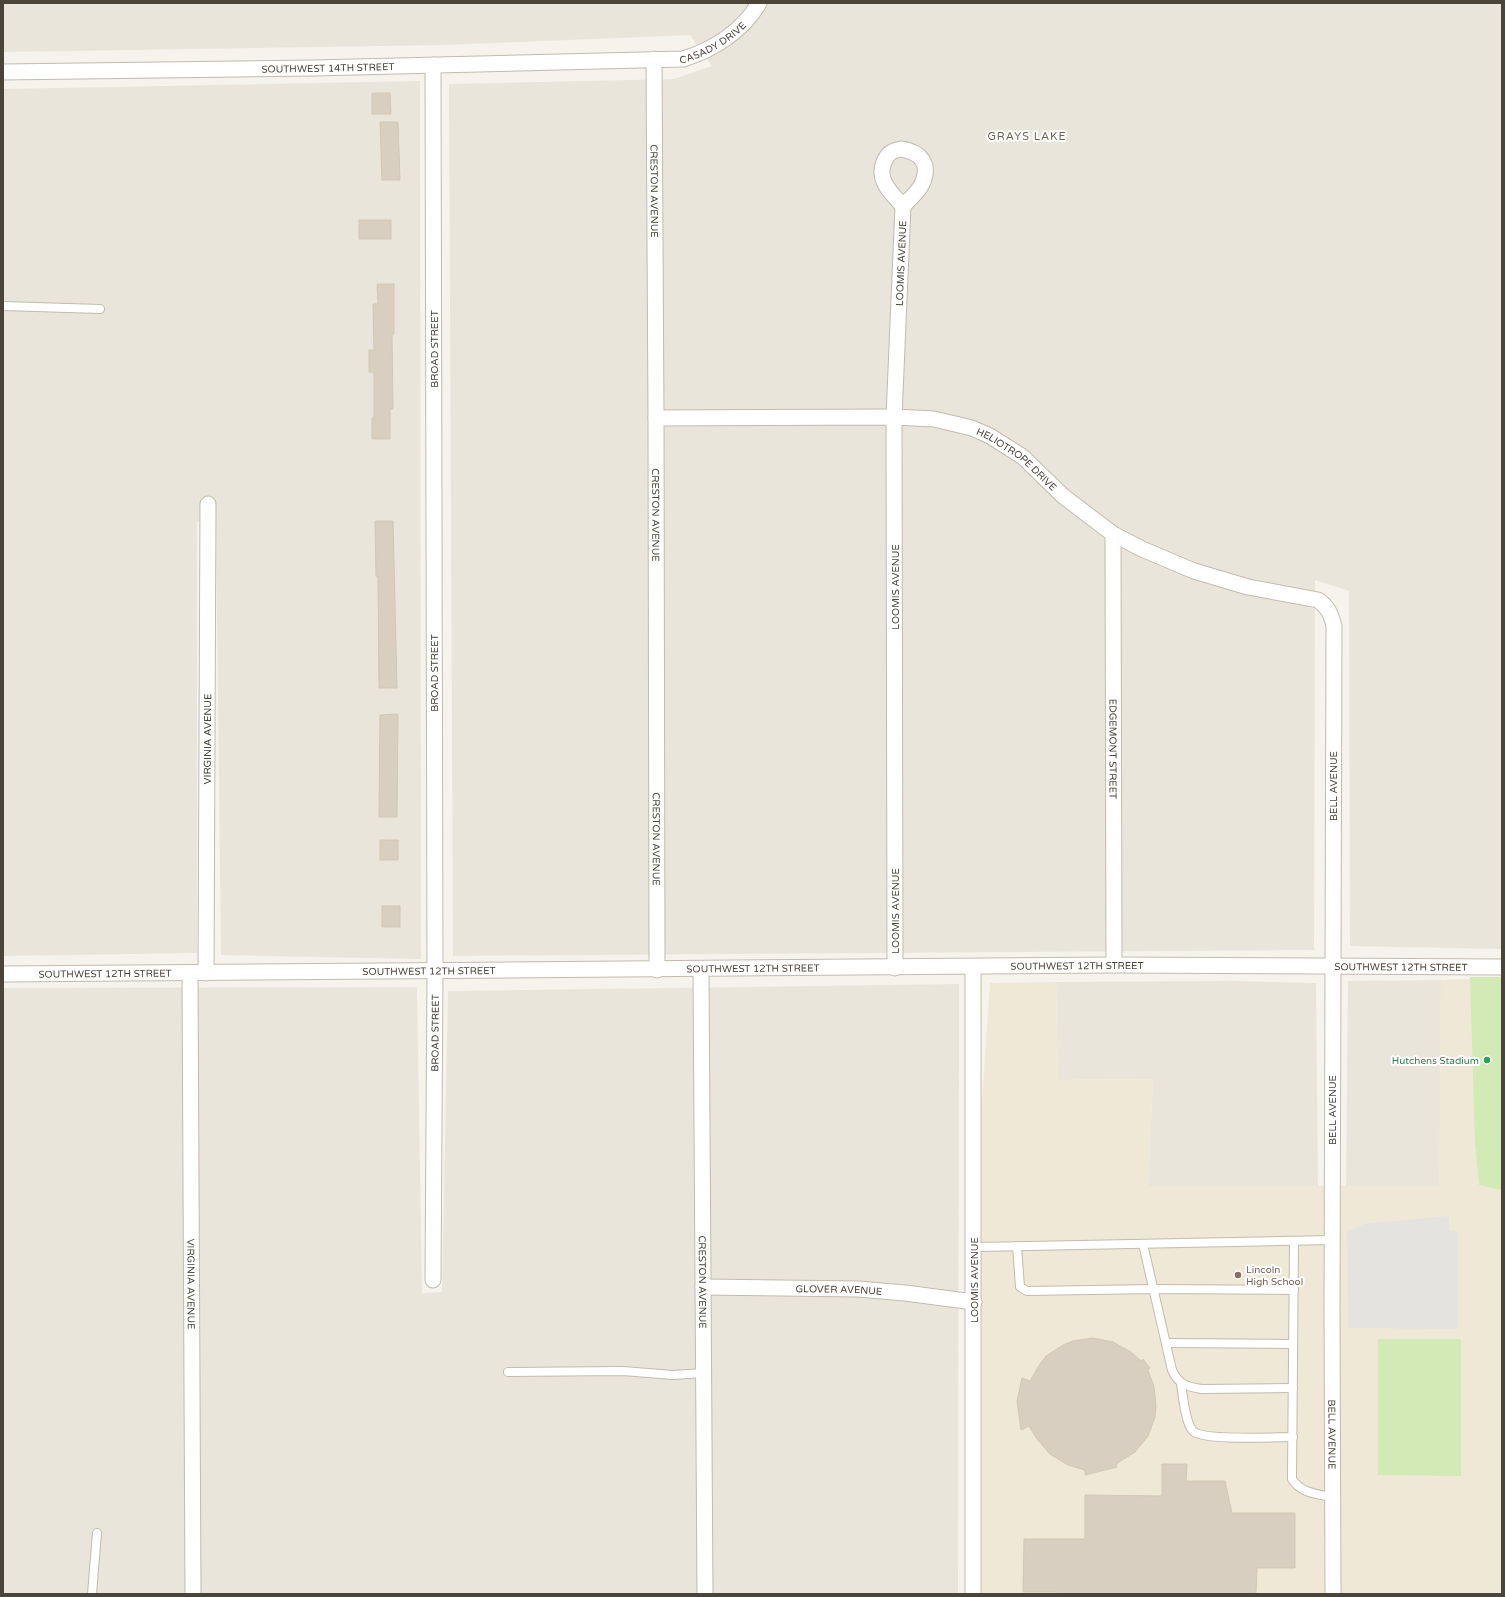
<svg xmlns="http://www.w3.org/2000/svg" width="1505" height="1597" viewBox="0 0 1505 1597" font-family="'Varela Round',sans-serif">
  <style>
    .residential { fill: #eae5da }
    .education { fill: #efe8d6 }
    .green { fill: #d2eab5 }
    .parking { fill: #e5e3e0 }
    .building { fill: #d8cfc1; stroke: #d3c7b4 }
    .lines { fill: none; stroke-linecap: round; stroke-linejoin: round }
    .lane-casing { stroke: #c2bbae; stroke-width: 10 }
    .street-casing { stroke: #c2bbae; stroke-width: 17 }
    .lane { stroke: #fff; stroke-width: 8 }
    .street { stroke: #fff; stroke-width: 15 }
    .leisure-dot { fill: #2e9e5b; stroke: #fff; stroke-width: 1.5 }
    .education-dot { fill: #8d6e63; stroke: #fff; stroke-width: 1.5 }
    .labels { text-anchor: middle; stroke-width: 4; stroke-linejoin: round; paint-order: stroke }
    .street-label { font-size: 10px; fill: #4b4439; stroke: #fff }
    .leisure-label { font-size: 10px; fill: #27864d; stroke: #fff; text-anchor: end }
    .education-label { font-size: 10px; fill: #785e54; stroke: #fff; text-anchor: start }
    .neighbourhood-label { font-size: 11px; letter-spacing: 1px; fill: #6e6250; stroke: #fff }
  </style>
  <rect width="100%" height="100%" fill="#f6f3ec"/>
  <!-- residential -->
  <g class="residential">
    <polygon points="3,3 1502,3 1502,949 1350,946 1349,591 1315,580 1314,950 453,956 449,84 674,79 712,66 690,35 444,45 3,52"/>
    <polygon points="420,81 421,959 221,955 216,522 197,522 197,953 3,956 3,89"/>
    <polygon points="1441,980 1440,1186 1346,1186 1348,981"/>
    <polygon points="1232,981 1316,983 1318,1186 1148,1186 1153,1079 1058,1080 1056,982"/>
    <polygon points="959,984 958,1594 3,1594 3,988 417,987 422,1293 442,1292 448,991"/>
  </g>
  <!-- education -->
  <polygon class="education" points="1502,978 1502,1594 973,1594 974,1219 990,983 1056,982 1058,1080 1153,1079 1148,1186 1439,1186 1441,980"/>
  <!-- green -->
  <g class="green">
    <polygon points="1470,977 1502,977 1502,1190 1479,1185 1475,1142"/>
    <polygon points="1378,1339 1461,1339 1461,1476 1378,1475"/>
  </g>
  <!-- parking -->
  <polygon class="parking" points="1449,1216 1449,1231 1458,1232 1458,1329 1348,1328 1347,1232 1364,1224"/>
  <!-- building -->
  <g class="building">
    <polygon points="372,93 390,93 391,114 372,114"/>
    <polygon points="380,122 398,122 400,180 382,180"/>
    <rect x="359" y="220" width="32" height="19"/>
    <polygon points="377,284 394,284 394,334 392,334 393,409 390,409 390,439 372,439 372,418 374,418 374,372 369,372 369,350 374,350 373,304 378,304"/>
    <polygon points="375,521 393,521 397,688 379,688 378,576 376,576"/>
    <polygon points="398,714 397,817 379,817 380,715"/>
    <rect x="380" y="840" width="18" height="20"/>
    <rect x="382" y="906" width="18" height="21"/>
    <polygon points="1093,1338 1113,1342 1131,1352 1141,1361 1143,1359 1150,1368 1148,1370 1154,1386 1156,1406 1155,1417 1148,1436 1135,1452 1116,1464 1117,1467 1085,1475 1085,1470 1068,1465 1050,1454 1037,1439 1029,1426 1021,1430 1017,1401 1022,1378 1030,1381 1040,1364 1046,1356 1063,1345 1073,1341"/>
    <polygon points="1162,1464 1187,1464 1186,1481 1225,1481 1232,1513 1295,1513 1295,1568 1257,1568 1256,1594 1058,1594 1058,1592 1023,1592 1024,1539 1085,1539 1085,1495 1162,1496"/>
  </g>
  <g class="lines">
    <!-- lane casing -->
    <g class="lane-casing">
      <g id="lane">
        <polyline points="3,306 100,309"/>
        <path d="M1294,1241L1292,1479C1301,1493 1316,1494 1332,1497"/>
        <path d="M1143,1244L1172,1370C1178,1384 1187,1387 1202,1389L1293,1388"/>
        <polyline points="1017,1246 1020,1287 1027,1291 1154,1289 1294,1290"/>
        <polyline points="974,1247 1332,1240"/>
        <polyline points="1166,1343 1293,1344"/>
        <polyline points="508,1372 623,1371 673,1375 704,1373"/>
        <path d="M1181,1384C1183,1395 1185,1423 1193,1431C1202,1441 1276,1437 1293,1437"/>
        <polyline points="92,1594 97,1533"/>
      </g>
    </g>
    <!-- street casing -->
    <g class="street-casing">
      <g id="street">
        <path id="s1" d="M654,59L656,418L657,970"/>
        <path id="s2" d="M3,72L314,68L683,59C713,50 743,31 759,3"/>
        <path d="M901,149C921,152 931,164 922,184C918,192 909,200 903,206C892,194 876,180 884,162C888,153 891,151 901,149Z"/>
        <path id="s3" d="M656,418L894,417L934,419L972,428L990,436L1023,457L1063,496L1113,534L1142,549L1194,571L1248,587L1318,600C1328,607 1331,614 1334,626L1332,1308L1333,1594"/>
        <path id="s4" d="M1113,534L1114,965"/>
        <polyline points="973,967 973,1594"/>
        <path id="s5" d="M895,968L894,417L903,206"/>
        <path id="s6" d="M701,970L705,1594"/>
        <path id="s7" d="M190,973L193,1594"/>
        <path id="s8" d="M206,973L208,504"/>
        <path id="s9" d="M3,974L1114,965L1502,967"/>
        <path id="s10" d="M433,1280L435,972L433,65"/>
        <path id="s11" d="M703,1287L858,1289L905,1293L974,1302"/>
      </g>
    </g>
    <!-- lane -->
    <use href="#lane" class="lane"/>
    <!-- street -->
    <use href="#street" class="street"/>
  </g>
  <!-- markers -->
  <circle class="leisure-dot" cx="1487" cy="1060" r="4"/>
  <circle class="education-dot" cx="1238" cy="1275" r="4"/>
  <g class="labels">
    <!-- street labels -->
    <g class="street-label">
      <text dy="4" stroke="none"><textPath href="#s2" startOffset="714">CASADY DRIVE</textPath></text>
      <text dy="4" stroke="none"><textPath href="#s2" startOffset="325">SOUTHWEST 14TH STREET</textPath></text>
      <text dy="4" stroke="none"><textPath href="#s1" startOffset="132">CRESTON AVENUE</textPath></text>
      <text dy="4" stroke="none"><textPath href="#s5" startOffset="705">LOOMIS AVENUE</textPath></text>
      <text transform="translate(434 349) rotate(-90)" y="4">BROAD STREET</text>
      <text dy="4" stroke="none"><textPath href="#s3" startOffset="372">HELIOTROPE DRIVE</textPath></text>
      <text dy="4" stroke="none"><textPath href="#s1" startOffset="456">CRESTON AVENUE</textPath></text>
      <text transform="translate(895 587) rotate(-90)" y="4">LOOMIS AVENUE</text>
      <text transform="translate(434 673) rotate(-90)" y="4">BROAD STREET</text>
      <text dy="4" stroke="none"><textPath href="#s8" startOffset="234">VIRGINIA AVENUE</textPath></text>
      <text dy="4" stroke="none"><textPath href="#s4" startOffset="215">EDGEMONT STREET</textPath></text>
      <text transform="translate(1333 786) rotate(-90)" y="4">BELL AVENUE</text>
      <text dy="4" stroke="none"><textPath href="#s1" startOffset="780">CRESTON AVENUE</textPath></text>
      <text transform="translate(895 911) rotate(-90)" y="4">LOOMIS AVENUE</text>
      <text dy="4" stroke="none"><textPath href="#s9" startOffset="1074">SOUTHWEST 12TH STREET</textPath></text>
      <text dy="4" stroke="none"><textPath href="#s9" startOffset="1398">SOUTHWEST 12TH STREET</textPath></text>
      <text dy="4" stroke="none"><textPath href="#s9" startOffset="750">SOUTHWEST 12TH STREET</textPath></text>
      <text dy="4" stroke="none"><textPath href="#s9" startOffset="426">SOUTHWEST 12TH STREET</textPath></text>
      <text dy="4" stroke="none"><textPath href="#s9" startOffset="102">SOUTHWEST 12TH STREET</textPath></text>
      <text dy="4" stroke="none"><textPath href="#s10" startOffset="247">BROAD STREET</textPath></text>
      <text transform="translate(1332 1110) rotate(-90)" y="4">BELL AVENUE</text>
      <text transform="translate(974 1280) rotate(-90)" y="4">LOOMIS AVENUE</text>
      <text dy="4" stroke="none"><textPath href="#s6" startOffset="312">CRESTON AVENUE</textPath></text>
      <text dy="4" stroke="none"><textPath href="#s7" startOffset="311">VIRGINIA AVENUE</textPath></text>
      <text dy="4" stroke="none"><textPath href="#s11" startOffset="136">GLOVER AVENUE</textPath></text>
      <text dy="4" stroke="none"><textPath href="#s3" startOffset="1551">BELL AVENUE</textPath></text>
    </g>
    <!-- leisure labels -->
    <g class="leisure-label">
      <text x="1479" y="1064">Hutchens Stadium</text>
    </g>
    <!-- education labels -->
    <g class="education-label">
      <text x="1246" y="1273">Lincoln<tspan x="1246" dy="12">High School</tspan></text>
    </g>
    <!-- neighbourhood labels -->
    <g class="neighbourhood-label">
      <text x="1027" y="140">GRAYS LAKE</text>
    </g>
  </g>
  <!-- border -->
  <rect width="1505" height="1597" fill="none" stroke="#4b4439" stroke-width="8"/>
</svg>
